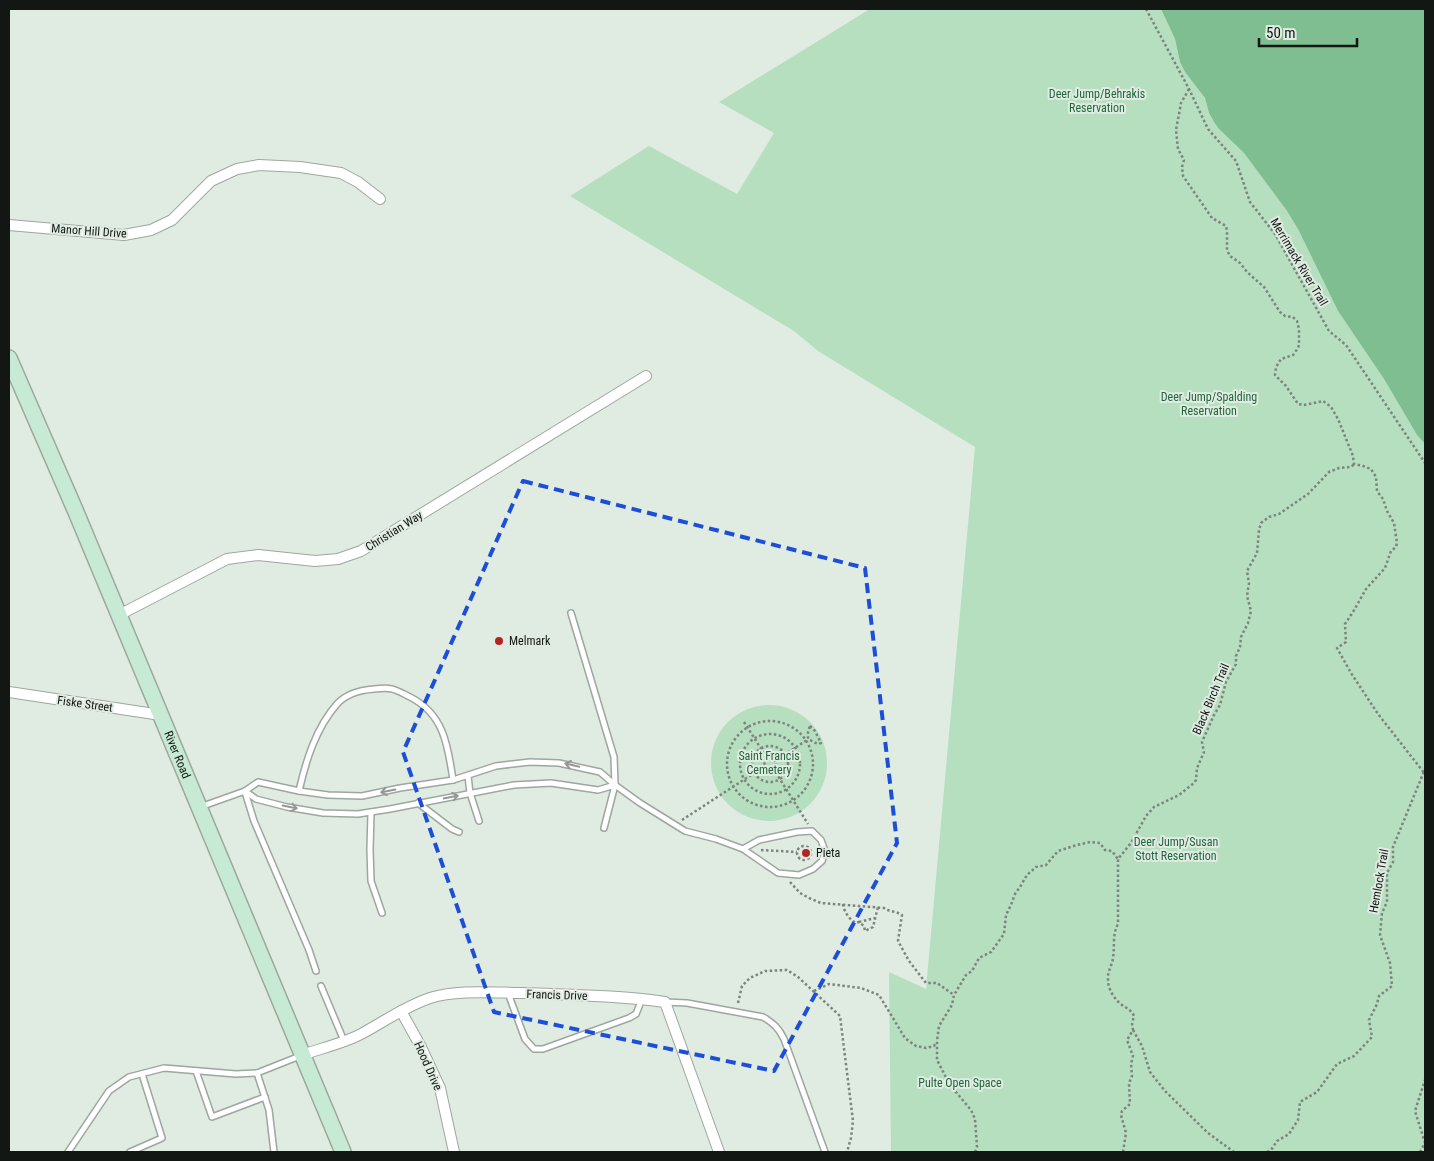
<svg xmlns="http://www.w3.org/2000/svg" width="1434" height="1161" viewBox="0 0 1434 1161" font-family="'Roboto Condensed',sans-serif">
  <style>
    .green { fill: #b5dfbf }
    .water { fill: #7ebe90 }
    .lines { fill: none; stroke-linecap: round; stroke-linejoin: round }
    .lane-casing { stroke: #9da79f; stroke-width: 8 }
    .street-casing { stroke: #9da79f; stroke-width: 12 }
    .secondary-casing { stroke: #9da79f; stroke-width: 18 }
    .path { stroke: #7c847e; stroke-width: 2.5; stroke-dasharray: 2.5 2.5; stroke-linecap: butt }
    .lane { stroke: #fff; stroke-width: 5 }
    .street { stroke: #fff; stroke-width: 10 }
    .secondary { stroke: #c7ead4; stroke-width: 15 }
    .oneway { stroke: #959795 }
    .marked { fill: none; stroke: #1d4ed8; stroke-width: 4; stroke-dasharray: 10 6; stroke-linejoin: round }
    .poi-dot { fill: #b42423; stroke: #e0ebe2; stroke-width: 2 }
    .labels { text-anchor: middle; stroke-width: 4; stroke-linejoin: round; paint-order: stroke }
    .park-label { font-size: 12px; fill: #21663b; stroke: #e0ebe2 }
    .street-label { font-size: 12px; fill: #131714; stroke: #e0ebe2 }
    .poi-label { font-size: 12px; fill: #131714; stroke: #e0ebe2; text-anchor: start }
  </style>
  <rect width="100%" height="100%" fill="#e0ebe2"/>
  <!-- green -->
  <g class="green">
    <polygon points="870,9 1161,9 1175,39 1180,62 1185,72 1205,98 1209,113 1214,122 1219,129 1244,153 1287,211 1298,229 1338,311 1384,379 1417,435 1425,444 1425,1152 891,1152 889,972 926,989 975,447 818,351 794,331 570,196 649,146 737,194 774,133 719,102"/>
    <circle cx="769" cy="763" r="58"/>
  </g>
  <!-- water -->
  <polygon class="water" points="1161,9 1425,9 1425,444 1417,435 1384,379 1338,311 1298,229 1287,211 1244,153 1219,129 1214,122 1209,113 1205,98 1185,72 1180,62 1175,39"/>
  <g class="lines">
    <!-- lane casing -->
    <g class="lane-casing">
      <g id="lane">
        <polyline points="571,613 614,757 615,785 604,828"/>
        <polyline points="468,776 470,793 479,821"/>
        <polyline points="245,791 256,799 287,807 323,813 358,814 390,809 514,785 551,783 598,790 615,785"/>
        <path d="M299,791C306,760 316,728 337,704C346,694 361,690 374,689C393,687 394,689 410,697C444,714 448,746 453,780"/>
        <polyline points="245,792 254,821 309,950 316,971"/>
        <polyline points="418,803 452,829 459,832"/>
        <polyline points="200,807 245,791 258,782 299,791 328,795 362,796 400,788 453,780 496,766 530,762 559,763 600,772 615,785 640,803 685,831 716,839 743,849 778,873 799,875 813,869 822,861 825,851 821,840 812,831 797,832 759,840 743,849"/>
        <polyline points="371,812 370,850 371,881 382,913"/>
        <polyline points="321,986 344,1041"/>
        <polyline points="508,993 525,1039 534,1049 543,1049 629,1018 636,1014 642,999"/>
        <path d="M665,1002L687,1003L763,1017C773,1023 779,1028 784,1039L825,1152"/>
        <polyline points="196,1071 212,1117 265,1097"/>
        <polyline points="257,1073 269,1110 274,1152"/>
        <polyline points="68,1152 109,1091 129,1077 164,1068 236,1074 257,1073 300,1056"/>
        <polyline points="130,1152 162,1138 142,1074"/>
      </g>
    </g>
    <!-- street casing -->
    <g class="street-casing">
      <g id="street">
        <polyline points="9,225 124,235 151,230 172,220 211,181 237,169 259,165 300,167 341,173 358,182 380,199"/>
        <polyline points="119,615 227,559 258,555 315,561 338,559 361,551 646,376"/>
        <polyline points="9,692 161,715"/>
        <polyline points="401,1011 421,1047 440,1088 454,1152"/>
        <path d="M302,1055C322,1048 345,1043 363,1033C385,1021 406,1006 430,998C457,989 496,993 525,993C571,995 618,995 665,1002L719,1152"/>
      </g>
    </g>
    <!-- secondary casing -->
    <g class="secondary-casing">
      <g id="secondary">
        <path id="s1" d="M9,358L76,512L343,1152"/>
      </g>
    </g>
    <!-- path -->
    <g class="path">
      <polyline points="1146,9 1189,89 1208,129 1236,161 1250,202 1275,234 1329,331 1346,345 1425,463"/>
      <polyline points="1189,89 1181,103 1176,130 1178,149 1184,160 1182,167 1183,176 1212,218 1226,226 1227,231 1227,250 1230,256 1240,263 1247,272 1264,287 1280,312 1285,316 1293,317 1297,321 1299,329 1299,345 1298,348 1293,355 1281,359 1276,367 1275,375 1286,386 1298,404 1304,405 1323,401 1331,407 1338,419 1353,456 1354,464 1363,466 1371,469 1376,477 1377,491 1383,499 1387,511 1394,523 1397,543 1396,547 1391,551 1385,568 1366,589 1353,612 1345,624 1346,642 1337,648 1351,673 1378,714 1425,774"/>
      <circle cx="770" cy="764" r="43"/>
      <polyline points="744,722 767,758"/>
      <polygon points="810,726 815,731 821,743 818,744 808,739 808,732"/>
      <circle cx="770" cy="764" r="30"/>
      <circle cx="770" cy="764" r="18"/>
      <circle cx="770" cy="763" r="5.5"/>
      <polyline points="775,761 807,740"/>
      <polyline points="773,768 808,824"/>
      <polyline points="682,820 765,766"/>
      <circle cx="804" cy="853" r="7"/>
      <polyline points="761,850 797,852"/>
      <path d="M790,882L800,893L809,898L821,903L884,908C890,912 896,911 902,915L898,941L909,961L926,983H937L954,995"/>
      <path d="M843,904C844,912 849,919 856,923L859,922L864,926L865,931L873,927L878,907"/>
      <polyline points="859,922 875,918"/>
      <polyline points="814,991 829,984 861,988 879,995 905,1038 916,1046 926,1048 934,1046 936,1042"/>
      <polyline points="738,1003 742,986 750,978 765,971 787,970 798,977 840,1016 853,1121 851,1138 847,1152"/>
      <polyline points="1133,1030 1142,1046 1150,1072 1165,1091 1208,1133 1234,1152"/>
      <polyline points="975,1152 977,1147 975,1119 971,1110 950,1085 937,1060 937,1041 939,1026 952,1005 954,995 966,975 972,971 979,958 991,952 1004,934 1006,915 1011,905 1015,894 1020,887 1027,875 1036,867 1046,865 1058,851 1077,845 1090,842 1100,843 1105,850 1112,851 1118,859"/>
      <path d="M1123,1152L1126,1133L1121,1115L1122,1111L1130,1104L1129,1083L1132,1076L1131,1064L1133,1056L1127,1040L1133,1030L1132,1024L1134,1016C1131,1008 1121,1007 1115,998C1111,993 1108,986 1108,980C1107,972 1112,966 1113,958C1115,946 1112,935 1118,924V859L1131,843L1146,816L1154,807L1179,795L1194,783L1196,780L1197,768L1204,752L1202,742L1214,715L1220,705L1226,682L1236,664V656L1240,647L1241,637L1248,623L1251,611L1247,596L1249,583L1247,571L1257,553L1259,530L1261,523L1269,517L1279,514L1308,494L1329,472L1339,468L1351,467L1354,464"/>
      <polyline points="1267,1152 1271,1150 1277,1141 1289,1134 1298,1120 1300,1102 1317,1092 1337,1064 1354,1056 1372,1037 1369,1020 1377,1004 1379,996 1392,986 1390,963 1380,935 1382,913 1387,902 1387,873 1393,862 1393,847 1425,769"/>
      <polyline points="1420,1152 1425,1143 1415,1111 1425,1080"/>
    </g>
    <!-- lane -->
    <use href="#lane" class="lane"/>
    <!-- street -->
    <use href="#street" class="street"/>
    <!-- secondary -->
    <use href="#secondary" class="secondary"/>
  </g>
  <!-- one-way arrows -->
  <defs><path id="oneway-shaft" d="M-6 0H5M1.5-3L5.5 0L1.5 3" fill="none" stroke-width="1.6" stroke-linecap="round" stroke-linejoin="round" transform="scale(1.25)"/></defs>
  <g class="oneway">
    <use href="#oneway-shaft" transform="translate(572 765) rotate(-167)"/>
    <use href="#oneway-shaft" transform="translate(388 791) rotate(168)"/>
    <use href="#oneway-shaft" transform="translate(451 797) rotate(-11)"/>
    <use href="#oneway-shaft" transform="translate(290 807) rotate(11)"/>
  </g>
  <!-- marked area -->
  <path class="marked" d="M523,481L865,568L897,843L774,1071L494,1012L403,752Z"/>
  <!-- markers -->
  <g class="poi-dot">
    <circle cx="499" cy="641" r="5"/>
    <circle cx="806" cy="853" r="5"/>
  </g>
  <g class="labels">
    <!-- park labels -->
    <g class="park-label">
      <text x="1097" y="98">Deer Jump/Behrakis<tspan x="1097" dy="14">Reservation</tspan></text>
      <text x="1209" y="401">Deer Jump/Spalding<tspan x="1209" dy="14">Reservation</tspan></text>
      <text x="769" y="760">Saint Francis<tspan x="769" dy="14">Cemetery</tspan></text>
      <text x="1176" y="846">Deer Jump/Susan<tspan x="1176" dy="14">Stott Reservation</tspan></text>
      <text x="960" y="1087">Pulte Open Space</text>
    </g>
    <!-- street labels -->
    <g class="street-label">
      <text transform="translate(89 231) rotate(4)" y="4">Manor Hill Drive</text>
      <text transform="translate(1299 262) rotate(59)" y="4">Merrimack River Trail</text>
      <text transform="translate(394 531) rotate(-32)" y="4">Christian Way</text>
      <text transform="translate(1211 699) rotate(-67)" y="4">Black Birch Trail</text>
      <text transform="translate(85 704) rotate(8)" y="4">Fiske Street</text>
      <text dy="4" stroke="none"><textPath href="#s1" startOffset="431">River Road</textPath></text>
      <text transform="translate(1379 881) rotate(-80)" y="4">Hemlock Trail</text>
      <text transform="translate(557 995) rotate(2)" y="4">Francis Drive</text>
      <text transform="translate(428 1066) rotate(66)" y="4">Hood Drive</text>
    </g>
    <!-- poi labels -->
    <g class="poi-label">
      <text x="509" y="645">Melmark</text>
      <text x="816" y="857">Pieta</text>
    </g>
  </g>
  <!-- border -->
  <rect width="1434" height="1161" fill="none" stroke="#131714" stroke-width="20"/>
  <!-- scale -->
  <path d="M1259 38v8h98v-8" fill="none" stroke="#131714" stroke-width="2.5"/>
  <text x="1266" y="38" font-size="15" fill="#131714" stroke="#e0ebe2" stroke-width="4" paint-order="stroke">50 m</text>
</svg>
